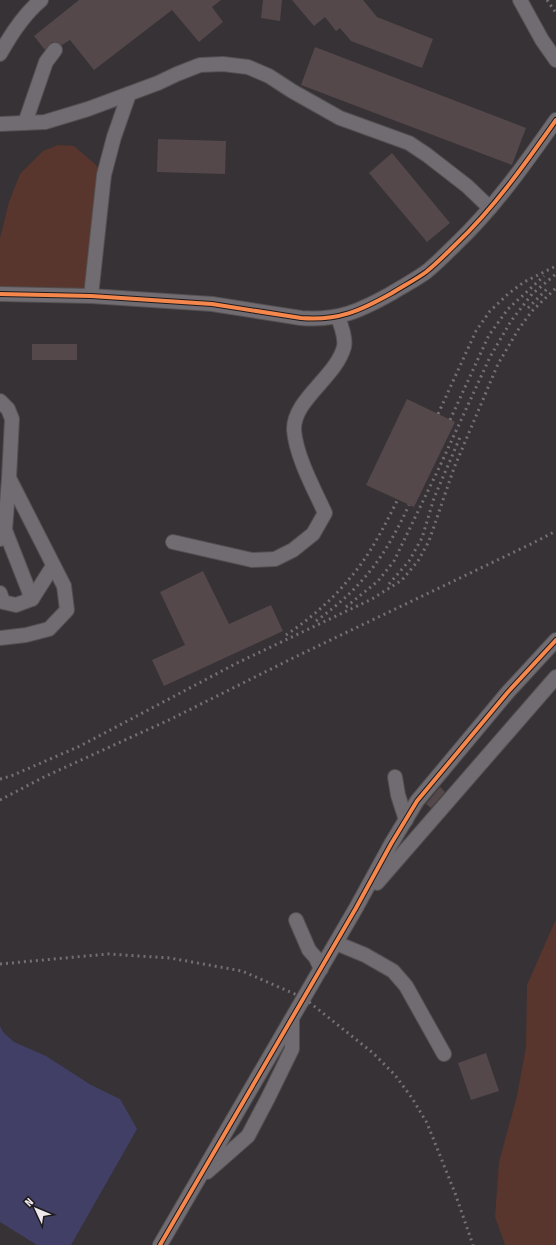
<svg xmlns="http://www.w3.org/2000/svg" width="556" height="1245" viewBox="0 0 556 1245" font-family="'Fira Sans Condensed',sans-serif">
  <style>
    .green { fill: #58352d }
    .water { fill: #413f66 }
    .building { fill: #54484b }
    .lines { fill: none; stroke-linecap: round; stroke-linejoin: round }
    .minor-casing { stroke: #535052; stroke-width: 16 }
    .minor { stroke: #706c72; stroke-width: 14 }
    .rail { stroke: #736f74; stroke-width: 3; stroke-dasharray: 2 4; stroke-linecap: butt }
    .cycleway-casing { stroke: #1e1a1c; stroke-width: 6 }
    .cycleway { stroke: #f5874c; stroke-width: 4 }
  </style>
  <rect width="100%" height="100%" fill="#373235"/>
  <!-- green -->
  <g class="green">
    <polygon points="58,145 74,146 95,164 103,175 90,295 0,293 0,238 9,202 20,174 43,151"/>
    <polygon points="556,919 556,1245 505,1245 495,1217 499,1162 517,1096 526,1047 527,985"/>
  </g>
  <!-- water -->
  <polygon class="water" points="0,1026 3,1032 14,1042 46,1056 91,1085 120,1099 137,1129 71,1245 37,1245 0,1222"/>
  <!-- building -->
  <g class="building">
    <polygon points="79,0 221,0 212,7 223,22 199,42 172,10 94,70 70,40 62,45 56,42 52,42 45,50 34,36"/>
    <polygon points="263,0 282,0 280,21 261,18"/>
    <polygon points="292,0 363,0 377,17 433,39 422,68 351,41 340,28 336,31 325,17 314,26"/>
    <polygon points="315,47 526,128 512,165 301,85"/>
    <polygon points="158,139 226,141 225,174 157,172"/>
    <polygon points="392,153 450,223 427,242 369,173"/>
    <rect x="32" y="344" width="45" height="16"/>
    <polygon points="407,399 455,422 414,507 366,485"/>
    <polygon points="203,571 229,624 271,605 283,631 164,686 152,660 185,645 160,592"/>
    <polygon points="440,787 445,792 431,808 426,804"/>
    <polygon points="486,1053 499,1091 471,1100 458,1063"/>
  </g>
  <g class="lines">
    <!-- minor casing -->
    <g class="minor-casing">
      <g id="minor">
        <polyline points="520,0 542,40 556,60"/>
        <path d="M0,54C11,34 23,15 41,0"/>
        <polyline points="25,123 46,62 55,50"/>
        <polyline points="0,124 45,122 88,109 158,83 177,74 200,65 223,64 248,67 269,76 292,91 340,118 409,143 427,155 467,186 490,208"/>
        <path d="M0,294L91,296L212,304L301,318C338,321 360,311 392,293C403,286 415,280 426,272C436,264 446,254 455,245C494,208 525,164 556,120"/>
        <polyline points="91,296 104,175 114,137 129,94"/>
        <polyline points="0,401 8,409 12,419 9,478 5,530 0,539"/>
        <polyline points="5,530 32,599"/>
        <path d="M173,542L252,560L275,559L293,550L313,534L325,513C314,489 296,456 294,430C293,400 336,377 344,347C346,338 341,326 338,317"/>
        <polyline points="0,593 3,602 16,605 32,599 53,566"/>
        <polyline points="0,638 26,635 49,629 67,610 64,586 9,478"/>
        <polyline points="395,777 398,795 406,820"/>
        <polyline points="377,883 556,677"/>
        <polyline points="296,920 309,950 316,958 321,969"/>
        <polyline points="336,943 365,955 393,971 406,986 444,1054"/>
        <polyline points="207,1172 248,1136 268,1098 292,1049 292,1019"/>
        <polyline points="160,1245 356,908 391,844 417,801 508,692 556,640"/>
      </g>
    </g>
    <!-- minor -->
    <use href="#minor" class="minor"/>
    <!-- rail -->
    <g class="rail">
      <polyline points="547,0 556,13"/>
      <polyline points="528,308 549,287"/>
      <polyline points="438,414 476,331 490,311 508,294 524,282 556,266"/>
      <polyline points="450,420 489,335 508,309 544,276"/>
      <polyline points="389,584 409,561 422,538 434,498 461,435"/>
      <polyline points="346,607 378,581 394,561 439,468 490,357 511,321 532,294 556,274"/>
      <path d="M316,621C362,588 385,557 409,505"/>
      <path d="M286,635C310,619 332,600 350,578C370,555 384,527 398,499"/>
      <polyline points="0,779 11,776 80,746 237,663 372,599 402,580 418,561 429,541 454,468 498,364 518,330 532,311 556,288"/>
      <polyline points="0,800 44,777 171,719 293,658 533,543 556,531"/>
      <polyline points="0,964 108,954 170,958 242,971 304,998 373,1053 395,1075 412,1098 427,1123 455,1193 473,1245"/>
    </g>
    <!-- cycleway casing -->
    <g class="cycleway-casing">
      <g id="cycleway">
        <path d="M0,294L91,296L212,304L301,318C338,321 360,311 392,293C403,286 415,280 426,272C436,264 446,254 455,245C494,208 525,164 556,120"/>
        <polyline points="160,1245 356,908 391,844 417,801 508,692 556,640"/>
      </g>
    </g>
    <!-- cycleway -->
    <use href="#cycleway" class="cycleway"/>
  </g>
  <!-- north arrow -->
  <g transform="translate(36 1209) rotate(314)" stroke="#1e1a1c" stroke-width="3" paint-order="stroke">
  <path d="M0-3L7 15L0 10L-7 15Z" fill="#eee8ec"/>
  <text y="-6" font-size="11" font-weight="bold" text-anchor="middle" fill="#eee8ec">N</text>
  </g>
</svg>
